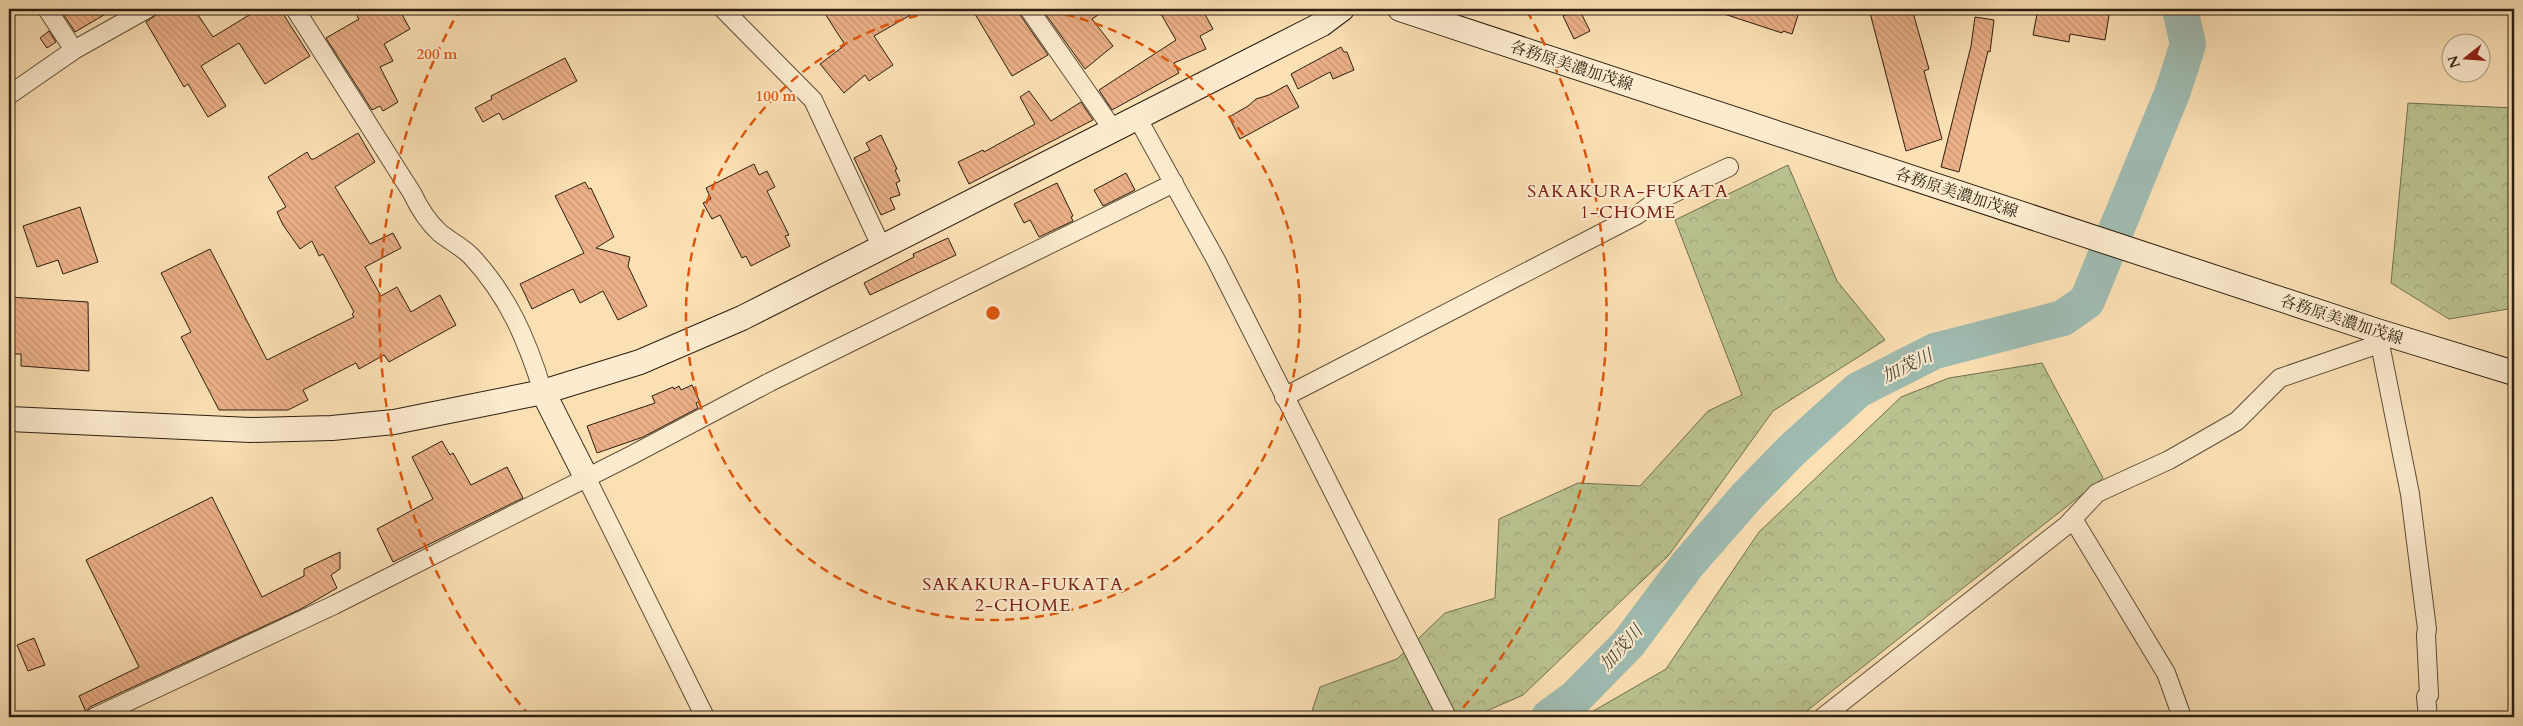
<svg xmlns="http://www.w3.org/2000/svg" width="2523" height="726" viewBox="0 0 2523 726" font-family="Cardo,'Noto Serif JP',serif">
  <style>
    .forest { fill: url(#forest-crowns); stroke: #727050 }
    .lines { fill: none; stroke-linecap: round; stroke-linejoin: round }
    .river { stroke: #9fbcb2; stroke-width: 36 }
    .building { fill: url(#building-back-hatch); stroke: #2b1e10 }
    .street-casing { stroke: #5f4e39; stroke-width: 20 }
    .secondary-casing { stroke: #2b1e10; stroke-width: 26 }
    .street { stroke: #fcebce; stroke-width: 18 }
    .secondary { stroke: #fcebce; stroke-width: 24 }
    .ring { fill: none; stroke: #df560c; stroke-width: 2.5; stroke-dasharray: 9 6 }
    .labels { text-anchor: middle; stroke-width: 4; stroke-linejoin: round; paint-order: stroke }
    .street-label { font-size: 16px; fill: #2b1e10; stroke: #fcebce }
    .neighbourhood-label { font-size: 18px; letter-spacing: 1px; fill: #7a1f14; stroke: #fcebce }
    .water-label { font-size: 18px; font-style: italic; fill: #4e4d41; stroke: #fcebce }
    .centre { fill: #df560c; stroke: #fcebce; stroke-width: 2.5 }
    .ring-label { font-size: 15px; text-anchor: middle; font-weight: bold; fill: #df560c; stroke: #fcebce; stroke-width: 4; stroke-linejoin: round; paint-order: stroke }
  </style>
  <defs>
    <pattern id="forest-crowns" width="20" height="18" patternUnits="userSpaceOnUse" patternTransform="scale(1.25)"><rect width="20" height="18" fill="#bac390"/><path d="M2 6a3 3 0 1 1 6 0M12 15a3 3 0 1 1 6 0" fill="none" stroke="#a0a77b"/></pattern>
    <pattern id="building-back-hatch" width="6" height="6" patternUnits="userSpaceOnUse" patternTransform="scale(1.25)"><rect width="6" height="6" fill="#ebb087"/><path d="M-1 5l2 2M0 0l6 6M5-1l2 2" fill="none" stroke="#ca9774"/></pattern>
  </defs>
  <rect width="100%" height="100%" fill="#fbe0b4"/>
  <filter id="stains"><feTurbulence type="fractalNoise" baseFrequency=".004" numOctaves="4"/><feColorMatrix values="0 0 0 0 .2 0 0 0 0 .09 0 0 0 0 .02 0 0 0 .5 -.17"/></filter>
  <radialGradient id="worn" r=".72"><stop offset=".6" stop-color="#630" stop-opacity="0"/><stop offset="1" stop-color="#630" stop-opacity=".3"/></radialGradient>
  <!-- forest -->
  <g class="forest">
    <polygon points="2408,103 2514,108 2514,308 2449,319 2391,283"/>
    <polygon points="1788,165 1837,281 1885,340 1773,411 1669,555 1523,695 1473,717 1310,717 1320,687 1397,659 1445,613 1495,598 1499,519 1578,483 1640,486 1708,411 1742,395 1675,220"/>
    <polygon points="2042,363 2103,478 1799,717 1583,717 1666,669 1759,532 1901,397 1949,378"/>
  </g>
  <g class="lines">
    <!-- river -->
    <polyline class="river" points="1549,717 1575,698 1628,644 1687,565 1748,495 1792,450 1858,390 1935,351 2063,318 2087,301 2173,91 2188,44 2180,9"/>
  </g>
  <!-- building -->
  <g class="building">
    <polygon points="60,9 114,9 75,32"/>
    <polygon points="158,9 194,9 213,37 259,9 280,9 310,56 265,84 239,43 201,66 226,106 208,117 188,84 184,87 146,22 156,15"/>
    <polygon points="353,9 399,9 410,29 384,44 393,61 380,67 398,102 383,111 380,106 372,110 326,38 359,19"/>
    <polygon points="822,9 921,9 874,36 893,65 869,81 865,75 844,93 820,64 845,45"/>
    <polygon points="972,9 1019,9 1020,15 1048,55 1012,76"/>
    <polygon points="1042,9 1107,9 1092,19 1113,46 1085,69"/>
    <polygon points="1158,9 1202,9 1213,29 1200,36 1206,49 1174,63 1179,73 1112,110 1099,90 1176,40"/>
    <polygon points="1579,9 1590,31 1574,39 1563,16"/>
    <polygon points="1719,9 1800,9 1792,34 1783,31 1782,33 1718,12"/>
    <polygon points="1869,9 1912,9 1929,69 1924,71 1942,139 1906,151"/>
    <polygon points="2038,9 2110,9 2105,40 2070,34 2069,42 2033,35"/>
    <polygon points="1975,17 1994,20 1990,52 1988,51 1959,172 1941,167 1971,46"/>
    <polygon points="49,31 56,42 47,48 40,38"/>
    <polygon points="1341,47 1344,52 1347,52 1354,70 1333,79 1330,72 1298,89 1291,74"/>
    <polygon points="565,58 577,81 503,120 499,113 483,122 475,108 492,99 491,96"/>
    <polygon points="1287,85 1299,107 1240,139 1229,117 1248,106 1256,99 1269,95"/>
    <polygon points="1029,91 1051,121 1081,102 1093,120 969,184 958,162 983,150 984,152 1035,124 1020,97"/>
    <polygon points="358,133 375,162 335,187 370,244 393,233 401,248 365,267 381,296 397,287 411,312 440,295 456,325 389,362 384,355 359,369 356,363 303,390 308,400 288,410 219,410 181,337 191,332 161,273 210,249 267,360 354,317 352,314 354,312 323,254 319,256 312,241 300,249 283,225 277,212 286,207 268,177 307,152 311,159 314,159"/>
    <polygon points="881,135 897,169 895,170 900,181 896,183 900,195 890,198 895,209 881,215 854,158 870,150 866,143"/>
    <polygon points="754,164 759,175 767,171 775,187 767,191 789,235 785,236 790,246 751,266 746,256 742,258 720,215 712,219 703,203 711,199 706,188"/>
    <polygon points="1126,173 1135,190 1103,206 1094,190"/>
    <polygon points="585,182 589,189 591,188 614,237 596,248 630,257 628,266 647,306 618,320 603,291 580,303 573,289 532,309 520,284 584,253 555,196"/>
    <polygon points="1057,183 1073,216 1071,217 1073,221 1039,237 1030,220 1024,223 1014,204"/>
    <polygon points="80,207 98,262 63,274 58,260 37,267 23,226"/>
    <polygon points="948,238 956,255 870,295 864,283 914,257 913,254"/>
    <polygon points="9,297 88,302 89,371 21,366 21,354 9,354"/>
    <polygon points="692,385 700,402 696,403 698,408 643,437 597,453 587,426 655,403 652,396 673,387 674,389 679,386 681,390"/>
    <polygon points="442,441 450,455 453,453 471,485 507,467 523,498 393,562 377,529 433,499 412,457"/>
    <polygon points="212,497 262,597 304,576 304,569 340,552 340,569 331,575 337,588 301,609 90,707 86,712 79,696 139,667 86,560"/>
    <polygon points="34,638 45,665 28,671 17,645"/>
  </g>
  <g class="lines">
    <!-- street casing -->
    <g class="street-casing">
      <g id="street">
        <polyline points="47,9 74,50"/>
        <path d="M295,9L412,193C419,208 428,222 440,233C450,241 462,247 471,256C509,297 527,340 543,392"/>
        <polyline points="723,9 813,100 882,248"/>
        <polyline points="1029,9 1114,131"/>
        <polyline points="9,95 74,50 147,9"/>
        <polyline points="1138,119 1216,260 1447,717"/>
        <polyline points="2378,334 2410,494 2427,629 2426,635 2429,695 2426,697 2428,717"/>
        <polyline points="1284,397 1637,215 1655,202 1729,167"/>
        <polyline points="586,477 705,717"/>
        <polyline points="2073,519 2166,673 2182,717"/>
        <polyline points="95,717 334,605 630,456 770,382 1174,183"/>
        <polyline points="1823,717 2067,525 2097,493 2169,460 2237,421 2280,378 2379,344"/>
      </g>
    </g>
    <!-- secondary casing -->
    <g class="secondary-casing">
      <g id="secondary">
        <polyline points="1400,9 2377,331 2514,373"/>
        <polyline points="543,392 586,477"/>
        <polyline points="9,419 250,430 332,428 394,422 543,392 640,362 742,318 1322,24 1342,9"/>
      </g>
    </g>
    <!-- street -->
    <use href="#street" class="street"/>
    <!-- secondary -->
    <use href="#secondary" class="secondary"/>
  </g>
  <!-- distance rings -->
  <g class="ring">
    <path d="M1036 9A307 307 0 1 1 950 9"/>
    <path d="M530 716A614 614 0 0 1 459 11M1527 11A614 614 0 0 1 1456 716"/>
  </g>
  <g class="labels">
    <!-- street labels -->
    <g class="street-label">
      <text transform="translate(1572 65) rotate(18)" y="6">各務原美濃加茂線</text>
      <text transform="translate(1957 192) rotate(18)" y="6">各務原美濃加茂線</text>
      <text transform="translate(2342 319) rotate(18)" y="6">各務原美濃加茂線</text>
    </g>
    <!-- neighbourhood labels -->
    <g class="neighbourhood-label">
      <text x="1628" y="197">SAKAKURA-FUKATA<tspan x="1628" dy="21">1-CHOME</tspan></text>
      <text x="1023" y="590">SAKAKURA-FUKATA<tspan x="1023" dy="21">2-CHOME</tspan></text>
    </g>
    <!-- water labels -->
    <g class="water-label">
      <text transform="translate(1907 366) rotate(-26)" y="6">加茂川</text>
      <text transform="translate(1621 648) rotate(-48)" y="6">加茂川</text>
    </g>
  </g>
  <circle cx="993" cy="313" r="8" class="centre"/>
  <g class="ring-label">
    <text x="437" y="59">200 m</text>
    <text x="776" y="101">100 m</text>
  </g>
  <!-- margin -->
  <rect width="2523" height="726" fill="none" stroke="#fbe0b4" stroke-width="30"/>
  <rect x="10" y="10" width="2503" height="706" fill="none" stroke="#2b1e10" stroke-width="2.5"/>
  <rect x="15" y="15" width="2493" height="696" fill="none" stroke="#2b1e10"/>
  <!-- north arrow -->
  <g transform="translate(2466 58) rotate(253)"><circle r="24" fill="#fcebce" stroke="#a89982"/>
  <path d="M0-4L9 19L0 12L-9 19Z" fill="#8f2418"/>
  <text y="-8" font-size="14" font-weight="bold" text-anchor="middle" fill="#2b1e10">N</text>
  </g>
  <rect width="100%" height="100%" filter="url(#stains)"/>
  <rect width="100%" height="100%" fill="url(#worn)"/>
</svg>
